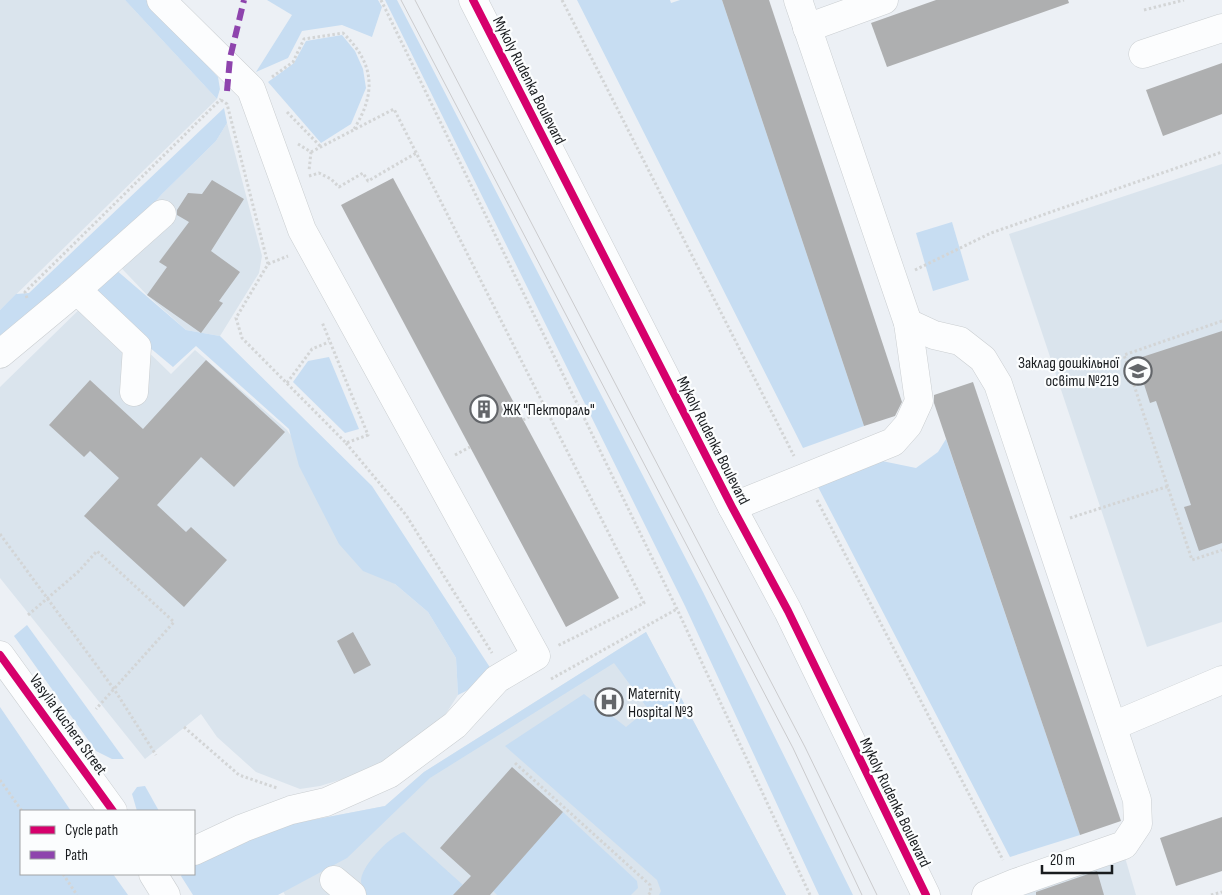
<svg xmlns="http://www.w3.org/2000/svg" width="1222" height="895" viewBox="0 0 1222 895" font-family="'Sofia Sans Condensed',sans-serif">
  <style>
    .built { fill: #dae4ed }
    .green { fill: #c7ddf2 }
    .building { fill: #aeafb0 }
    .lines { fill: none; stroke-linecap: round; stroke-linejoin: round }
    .minor-casing { stroke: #caced1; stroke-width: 29 }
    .path { stroke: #d3d5d6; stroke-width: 3; stroke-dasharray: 2.5 2.5; stroke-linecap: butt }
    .minor { stroke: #fcfdfe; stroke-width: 28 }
    .tram { stroke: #cbcbcd; stroke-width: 1 }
    .quiet { stroke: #8e44ad; stroke-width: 6; stroke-dasharray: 12 6; stroke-linecap: butt }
    .cycleway-casing { stroke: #fbfdfe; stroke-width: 11 }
    .cycleway { stroke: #d6006c; stroke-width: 8 }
    .labels { text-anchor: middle; stroke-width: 4.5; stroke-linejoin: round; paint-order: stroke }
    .street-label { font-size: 16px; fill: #191c1f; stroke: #fbfdfe }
    .poi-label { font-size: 16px; fill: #191c1f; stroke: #fbfdfe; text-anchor: start }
  </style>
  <rect width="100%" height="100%" fill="#ecf0f5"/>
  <!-- built -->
  <g class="built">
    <polygon points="0,0 125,0 217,99 0,310"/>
    <polygon points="227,123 262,256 259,273 220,336 186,330 147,295 108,254 162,194 216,141"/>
    <polygon points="1222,164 1222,622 1147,647 1009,234"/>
    <polygon points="92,297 171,374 195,350 287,430 395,584 428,612 456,658 458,695 438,726 392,764 320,786 300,789 256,772 217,737 201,714 145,759 0,578 0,387"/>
    <polygon points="646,632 786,895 285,895 250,832 385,806 424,772"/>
    <polygon points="1124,854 1136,895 1007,895"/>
  </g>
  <!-- green -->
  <g class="green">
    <polygon points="125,0 146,0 218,77 220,89 217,99"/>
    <polygon points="267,0 378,0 382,7 372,37 342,25 302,31 288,58 256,72 292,15"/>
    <polygon points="385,0 397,0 703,592 853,895 819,895 685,606"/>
    <polygon points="577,0 670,0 671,3 680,0 722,0 864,426 803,448"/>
    <polygon points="342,35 355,51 363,69 366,88 351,124 321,143 268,82 294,63 306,41"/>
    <polygon points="224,108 227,123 216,141 162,194 108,254 62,283 45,302 0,339 0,310 16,294 29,293"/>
    <polygon points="952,222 969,280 933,291 916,233"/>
    <polygon points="115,269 186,330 220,336 372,486 491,669 480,684 458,695 456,658 428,612 395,584 363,571 339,544 299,466 289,429 196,346 173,367 149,347 95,291"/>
    <polygon points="329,357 359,429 345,433 293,382 308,361"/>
    <polygon points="946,439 1080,835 1010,857 817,485 882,461 916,468 938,452"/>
    <polygon points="27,625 124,759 112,759 96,751 14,636"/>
    <polygon points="646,632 786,895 659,895 661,891 657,880 505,746 584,694 626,727 648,709 614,663 430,778 347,858 278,895 193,895 181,876 182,874 194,874 194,860 250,832 385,806 424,772"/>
    <polygon points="0,707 71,811 21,811 21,874 113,874 128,895 0,895"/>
    <polygon points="145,786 159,811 137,811 132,794 137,787"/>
    <polygon points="563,812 637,881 638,888 631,895 497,895 493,891"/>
    <path d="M404,832L463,885L453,895H367C365,891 361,885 361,881C361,866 390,836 404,832Z"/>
  </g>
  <!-- building -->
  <g class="building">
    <polygon points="722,0 769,0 902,402 895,416 864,426"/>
    <polygon points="936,0 1068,0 1069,3 887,67 871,23"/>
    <polygon points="1222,63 1222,114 1163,136 1146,90"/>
    <polygon points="393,178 619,598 566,627 341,205"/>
    <polygon points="212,180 244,199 211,251 240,272 219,301 223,303 201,333 147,295 167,267 159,262 189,222 177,215 177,210 188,193 202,194"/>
    <polygon points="1222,331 1222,543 1199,551 1184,507 1191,505 1156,401 1150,403 1136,359"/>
    <polygon points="206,360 285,432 234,487 201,457 157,505 186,532 191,527 227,560 184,607 84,516 119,478 90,451 84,457 49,425 90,380 143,429"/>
    <polygon points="973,382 1121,821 1080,835 934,403 934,395"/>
    <polygon points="353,632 371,665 354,674 337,641"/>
    <polygon points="512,767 563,812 490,895 453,895 471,876 440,848"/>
    <polygon points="1222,817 1222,871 1176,886 1160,838"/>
    <polygon points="1097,871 1104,895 1036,895 1036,892"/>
  </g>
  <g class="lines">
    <!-- minor casing -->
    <g class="minor-casing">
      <g id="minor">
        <polyline points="161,0 251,89 302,230 536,656 497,679 455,725 389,774 326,802 291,810 243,828 194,851"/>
        <polyline points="473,0 732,507 788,611 926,895"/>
        <polyline points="807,28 884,0"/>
        <polyline points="1143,54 1222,28"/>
        <polyline points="71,295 162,214"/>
        <polyline points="908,323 934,335 960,341 983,359 998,384 1137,800 1138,824 1124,845 1015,883 986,895"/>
        <polyline points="0,354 71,295 80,293 137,347 134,392"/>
        <polyline points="732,507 893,442 908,425 919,401 908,323 798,0"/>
        <polyline points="0,655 113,811"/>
        <polyline points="1113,726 1222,680"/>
        <polyline points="153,874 166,895"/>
        <polyline points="334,880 352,895"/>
      </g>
    </g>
    <!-- path -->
    <g class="path">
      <polyline points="381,0 677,609 810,895"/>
      <polyline points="562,0 794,456"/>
      <polyline points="1144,10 1184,0"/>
      <path d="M272,77L293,62L304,39L343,33C374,63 377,92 354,129"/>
      <polyline points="221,100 227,104 268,264 236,318 242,338 346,443 368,435 322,322"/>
      <polyline points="287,112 321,147"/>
      <polyline points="298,144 311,152 309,171"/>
      <polyline points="311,152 394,109 644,603 557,646"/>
      <polyline points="309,176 319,173 331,179 339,187 363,173 368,181 418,152"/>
      <polyline points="268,264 288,256"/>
      <polyline points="915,270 991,233 1222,152"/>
      <polyline points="27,298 25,292 221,99"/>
      <polyline points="1222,321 1124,355 1192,560 1222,550"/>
      <polyline points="287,383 312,349 329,342"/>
      <polyline points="523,420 546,408"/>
      <polyline points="346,443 406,515 492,653"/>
      <polyline points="455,455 470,447"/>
      <polyline points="817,500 1003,860"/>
      <polyline points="1070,518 1169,486"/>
      <polyline points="0,534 114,689 156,755"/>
      <polyline points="28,615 78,572 97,551 174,622 96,709"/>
      <polyline points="551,679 677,609"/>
      <polyline points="184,727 239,775 277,788"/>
      <polyline points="515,763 650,885 651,892 648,895"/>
      <polyline points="0,780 22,811"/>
      <polyline points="63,874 77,895"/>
      <polyline points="1211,895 1222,892"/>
    </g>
    <!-- minor -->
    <use href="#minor" class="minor"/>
    <!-- tram -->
    <g class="tram">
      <polyline points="401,0 793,748 862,895"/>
      <polyline points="415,0 805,747 877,895"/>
    </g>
    <!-- quiet -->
    <polyline class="quiet" points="227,91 230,58 244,0"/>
    <!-- cycleway casing -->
    <g class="cycleway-casing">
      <g id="cycleway">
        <polyline points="473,0 732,507 788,611 926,895"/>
        <polyline points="0,655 113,811"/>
      </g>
    </g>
    <!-- cycleway -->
    <use href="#cycleway" class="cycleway"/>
  </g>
  <!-- icons -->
  <defs>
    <g id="school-ring" transform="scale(1.4375)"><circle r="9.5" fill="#fbfdfe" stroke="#63666a" stroke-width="1.5"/><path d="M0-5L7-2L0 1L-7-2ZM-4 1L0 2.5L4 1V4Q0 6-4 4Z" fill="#63666a"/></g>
    <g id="building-ring" transform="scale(1.4375)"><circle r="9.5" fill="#fbfdfe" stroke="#63666a" stroke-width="1.5"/><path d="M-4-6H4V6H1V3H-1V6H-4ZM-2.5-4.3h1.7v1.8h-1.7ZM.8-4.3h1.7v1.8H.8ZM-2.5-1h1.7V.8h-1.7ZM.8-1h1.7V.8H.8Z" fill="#63666a"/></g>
    <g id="hospital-ring" transform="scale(1.4375)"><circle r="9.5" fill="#fbfdfe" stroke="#63666a" stroke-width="1.5"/><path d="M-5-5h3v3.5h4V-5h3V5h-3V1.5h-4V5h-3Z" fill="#63666a"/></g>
  </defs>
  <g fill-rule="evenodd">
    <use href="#school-ring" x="1138" y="371"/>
    <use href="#building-ring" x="484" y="409"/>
    <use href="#hospital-ring" x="609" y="702"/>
  </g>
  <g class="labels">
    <!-- street labels -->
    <g class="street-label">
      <text transform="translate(530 80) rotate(63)" y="6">Mykoly Rudenka Boulevard</text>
      <text transform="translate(714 440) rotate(63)" y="6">Mykoly Rudenka Boulevard</text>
      <text transform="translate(69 724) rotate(54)" y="6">Vasylia Kuchera Street</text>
      <text transform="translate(896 802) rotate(64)" y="6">Mykoly Rudenka Boulevard</text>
    </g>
    <!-- poi labels -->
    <g class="poi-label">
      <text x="1119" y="368" text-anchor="end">Заклад дошкільної<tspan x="1119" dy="18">освіти №219</tspan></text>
      <text x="503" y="415">ЖК "Пектораль"</text>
      <text x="628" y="699">Maternity<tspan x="628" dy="18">Hospital №3</tspan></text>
    </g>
  </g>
  <!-- legend -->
  <rect x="20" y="810" width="175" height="65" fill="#fbfdfe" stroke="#a1a3a5"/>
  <rect x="30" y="826" width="25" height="8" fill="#d6006c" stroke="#a1a3a5"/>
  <text x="65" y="835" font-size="15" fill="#191c1f">Cycle path</text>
  <rect x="30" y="851" width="25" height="8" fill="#8e44ad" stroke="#a1a3a5"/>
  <text x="65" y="860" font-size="15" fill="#191c1f">Path</text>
  <!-- scale -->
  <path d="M1042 865v8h70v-8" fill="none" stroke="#191c1f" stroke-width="2.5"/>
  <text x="1050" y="865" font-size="15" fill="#191c1f" stroke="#fbfdfe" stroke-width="4" paint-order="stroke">20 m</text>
</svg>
